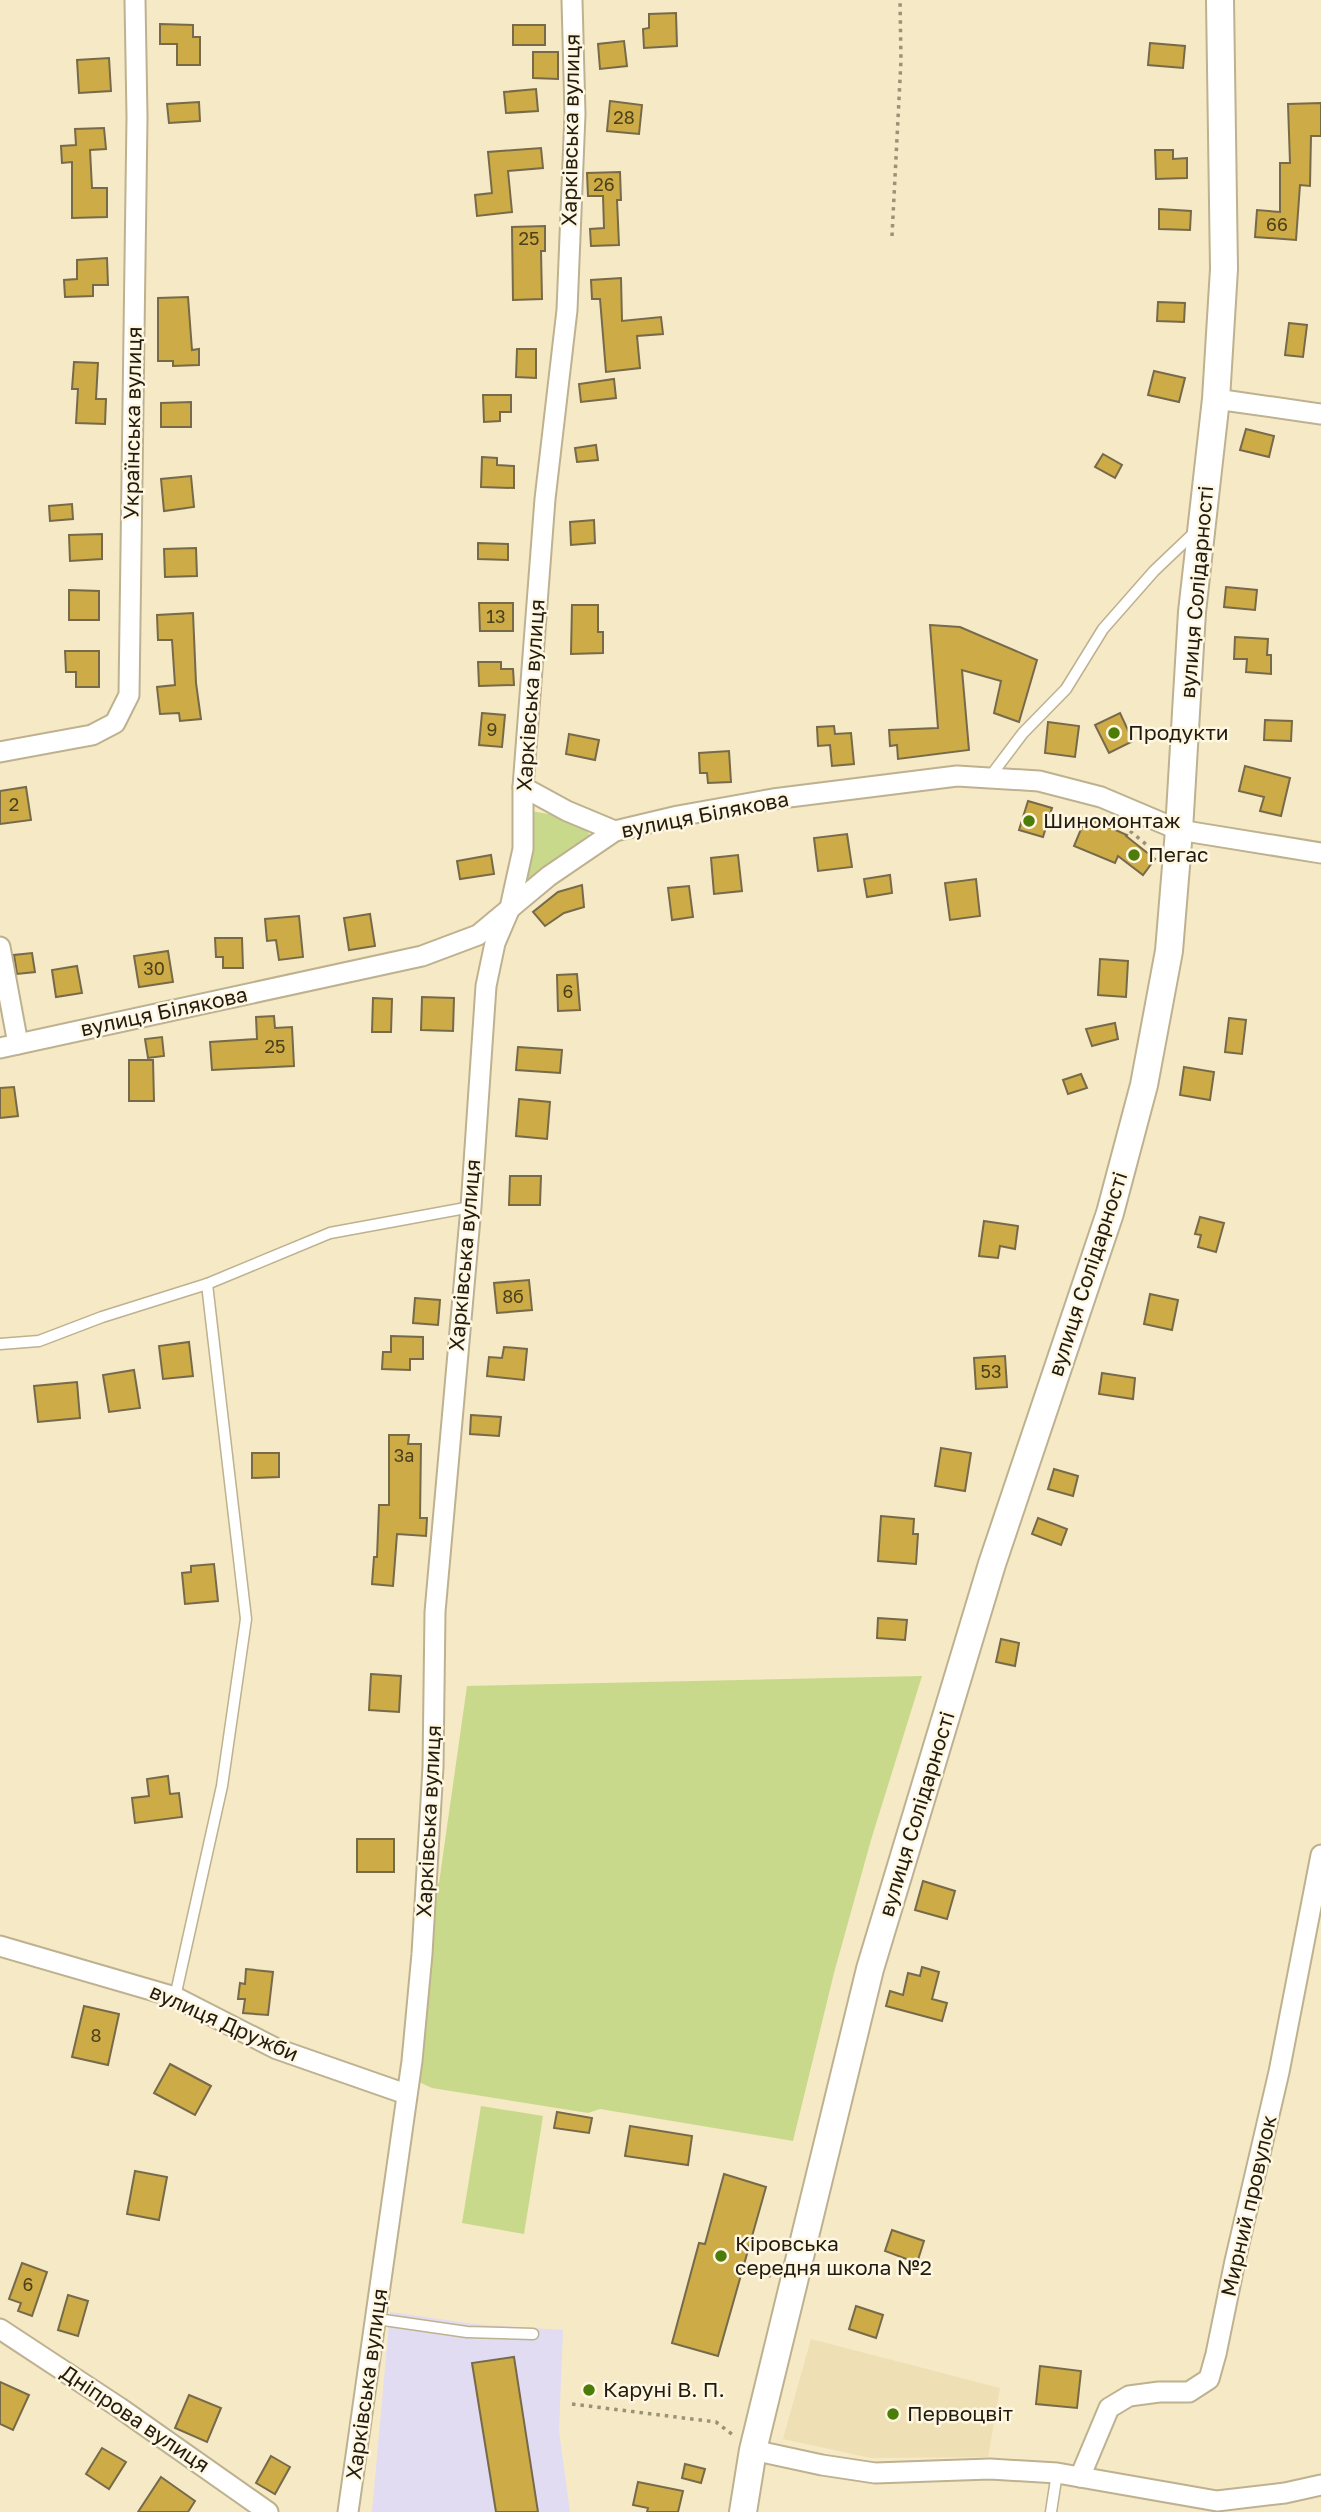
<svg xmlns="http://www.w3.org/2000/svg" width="1321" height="2512" viewBox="0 0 1321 2512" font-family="'Golos Text',sans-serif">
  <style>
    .built { fill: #efdfb4 }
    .education { fill: #e1dcf2 }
    .green { fill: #c9d98b }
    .building { fill: #cdab46; stroke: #766a4a; stroke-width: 2 }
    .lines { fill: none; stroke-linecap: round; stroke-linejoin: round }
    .service-casing { stroke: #beb18f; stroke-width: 13 }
    .minor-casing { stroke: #beb18f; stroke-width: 23 }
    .secondary-casing { stroke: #beb18f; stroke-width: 30 }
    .path { stroke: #9b9177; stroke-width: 3.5; stroke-dasharray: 3.5 5; stroke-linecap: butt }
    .service { stroke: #fff; stroke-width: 10 }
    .minor { stroke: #fff; stroke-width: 19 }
    .secondary { stroke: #fff; stroke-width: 26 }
    .poi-dot { fill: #4c7d09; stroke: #fff7e1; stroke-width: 2.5 }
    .labels { text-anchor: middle; stroke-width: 5; stroke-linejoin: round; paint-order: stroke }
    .number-label { font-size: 18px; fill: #4c401d }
    .street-label { font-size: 21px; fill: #211c0f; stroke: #fff7e1 }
    .poi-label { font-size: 21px; fill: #211c0f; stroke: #fff7e1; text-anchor: start }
  </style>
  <rect width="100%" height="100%" fill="#f6e9c5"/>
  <!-- built -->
  <polygon class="built" points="811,2339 1000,2388 988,2457 871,2458 783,2439"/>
  <!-- education -->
  <polygon class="education" points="390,2312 474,2324 563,2330 559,2431 570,2512 372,2512"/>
  <!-- green -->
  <g class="green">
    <polygon points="531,811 555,815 587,828 589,835 521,888"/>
    <polygon points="922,1676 871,1840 834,1973 793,2141 600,2109 588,2113 432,2088 419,2082 432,1890 439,1883 467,1686"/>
    <polygon points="481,2106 543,2116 524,2234 462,2223"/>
  </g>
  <!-- building -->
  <g class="building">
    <polygon points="676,13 677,46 644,48 643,29 649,28 649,14"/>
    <polygon points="160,24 193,25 193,37 200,37 200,65 177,65 177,44 160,44"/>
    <rect x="513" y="25" width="32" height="20"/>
    <polygon points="624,41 627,66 600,69 598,44"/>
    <polygon points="1150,43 1185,46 1183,68 1148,65"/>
    <polygon points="533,52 558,52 558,79 533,78"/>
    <polygon points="109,58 111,91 79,93 77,60"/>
    <polygon points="536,89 538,111 506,113 504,92"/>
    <polygon points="610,101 642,105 639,134 607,131"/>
    <polygon points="199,102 200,121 169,123 167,104"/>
    <polygon points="1321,103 1321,136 1311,136 1310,186 1300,185 1296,240 1255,237 1257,210 1280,212 1280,163 1290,163 1288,104"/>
    <polygon points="104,128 106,149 90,150 92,188 107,188 107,217 72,218 72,162 62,163 61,146 76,145 75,129"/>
    <polygon points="541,148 543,168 508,171 512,212 477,216 475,195 492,193 488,152"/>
    <polygon points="1155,150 1173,150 1173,159 1187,158 1187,178 1156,179"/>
    <polygon points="620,172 621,200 617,200 619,245 591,246 590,229 604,228 603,196 588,196 587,173"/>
    <polygon points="1159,209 1191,211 1190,230 1159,229"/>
    <polygon points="545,226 545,251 541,251 542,299 513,300 512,227"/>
    <polygon points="107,258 108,285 93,285 93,296 65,297 64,280 77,279 77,260"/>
    <polygon points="621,278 622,321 661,317 663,334 637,336 640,368 606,372 600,299 592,299 591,280"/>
    <polygon points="188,297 192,350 199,349 199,365 173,366 173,361 158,361 158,298"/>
    <polygon points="1158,302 1185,303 1184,322 1157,321"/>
    <polygon points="1289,323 1307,325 1303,357 1285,355"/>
    <polygon points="517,349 536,349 536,378 516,377"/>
    <polygon points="74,362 98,363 96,399 106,399 105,424 76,423 78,389 72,389"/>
    <polygon points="1154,371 1185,378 1179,402 1148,395"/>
    <polygon points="614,379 616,398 581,402 579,384"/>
    <polygon points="483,395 511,395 511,412 500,412 500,421 484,422"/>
    <polygon points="191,402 191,427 161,427 161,403"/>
    <polygon points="1246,429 1274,436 1269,457 1240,450"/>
    <polygon points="596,445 598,460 577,462 575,448"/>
    <polygon points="1103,454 1122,465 1115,478 1095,467"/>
    <polygon points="482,457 497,458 497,465 514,466 514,488 481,487"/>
    <polygon points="191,476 194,507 164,511 161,479"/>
    <polygon points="72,504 73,519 50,521 49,506"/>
    <polygon points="594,520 595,543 571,545 570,522"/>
    <polygon points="102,534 102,559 70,561 69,535"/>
    <polygon points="478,543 508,544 508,560 478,559"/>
    <polygon points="196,548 197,576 165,577 164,549"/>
    <polygon points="1226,587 1257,590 1255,610 1224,607"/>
    <polygon points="69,590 99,591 99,620 69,620"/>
    <polygon points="479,603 513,603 513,631 480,631"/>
    <polygon points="572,605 598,605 598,632 603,632 603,653 571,654"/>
    <polygon points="193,613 196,683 201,719 180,721 179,713 160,714 157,687 175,685 172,640 158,640 157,615"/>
    <polygon points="930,625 960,627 1037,660 1019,722 994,713 1001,681 962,670 969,750 898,759 897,745 890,746 889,730 938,728"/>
    <polygon points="1235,637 1268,639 1267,655 1271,655 1271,674 1246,672 1247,659 1234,659"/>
    <polygon points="65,651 99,651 99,687 76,687 76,672 66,672"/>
    <polygon points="478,662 501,662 501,669 513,669 514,685 479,686"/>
    <polygon points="482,713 505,715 502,747 479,745"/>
    <polygon points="1120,713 1133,741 1109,753 1095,725"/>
    <polygon points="1265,720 1292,721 1291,741 1264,740"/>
    <polygon points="1048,722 1079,726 1075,757 1045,753"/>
    <polygon points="834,726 835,734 851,733 854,764 832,766 830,745 818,746 817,727"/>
    <polygon points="569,734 599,740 595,760 566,754"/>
    <polygon points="729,751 731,782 708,783 707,773 700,773 699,753"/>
    <polygon points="1245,766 1290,778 1281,816 1260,811 1264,797 1239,791"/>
    <polygon points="26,787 31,820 0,824 0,791"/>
    <polygon points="1028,801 1052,808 1043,837 1019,830"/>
    <polygon points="1086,817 1127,835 1126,836 1155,859 1143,875 1118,856 1115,863 1074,846"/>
    <polygon points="847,834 852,867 818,871 814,838"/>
    <polygon points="491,855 494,874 460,879 457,861"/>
    <polygon points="738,855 742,891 714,894 711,858"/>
    <polygon points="890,875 892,893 867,897 864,879"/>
    <polygon points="976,879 980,916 950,920 945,883"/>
    <polygon points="582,885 584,907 564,913 545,926 533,912 558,892"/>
    <polygon points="689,886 693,917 672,920 668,888"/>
    <polygon points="370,914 375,946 349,950 344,918"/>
    <polygon points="299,916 303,957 279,960 276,940 267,941 265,919"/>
    <polygon points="215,938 242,938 243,968 223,968 223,957 216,957"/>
    <polygon points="168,951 173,982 139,987 134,956"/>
    <polygon points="32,953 35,972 17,974 14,955"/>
    <polygon points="1100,959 1128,961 1126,997 1098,995"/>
    <polygon points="77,966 82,993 56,997 52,970"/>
    <polygon points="577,974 580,1010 558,1011 557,975"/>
    <polygon points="422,997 454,998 453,1031 421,1030"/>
    <polygon points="373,998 392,999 391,1032 372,1032"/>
    <polygon points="274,1016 275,1028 292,1027 294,1066 212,1070 210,1042 257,1039 256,1017"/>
    <polygon points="1229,1018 1246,1020 1242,1054 1225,1052"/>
    <polygon points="1115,1023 1118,1039 1092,1046 1086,1029"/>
    <polygon points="162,1037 164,1056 148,1058 145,1039"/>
    <polygon points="518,1047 562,1050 560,1073 516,1070"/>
    <polygon points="129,1060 153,1060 154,1101 129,1101"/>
    <polygon points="1184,1067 1214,1072 1210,1100 1180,1095"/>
    <polygon points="1081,1074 1087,1088 1068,1094 1063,1080"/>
    <polygon points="14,1087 18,1116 0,1118 0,1088"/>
    <polygon points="519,1099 550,1102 547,1139 516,1136"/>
    <polygon points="510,1176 541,1176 540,1205 509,1205"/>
    <polygon points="1200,1217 1224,1223 1216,1252 1198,1247 1201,1235 1195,1234"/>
    <polygon points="984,1221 1018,1226 1015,1249 1000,1246 998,1258 979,1256"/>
    <polygon points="529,1280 532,1310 497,1313 494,1283"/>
    <polygon points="1150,1294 1178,1300 1172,1330 1144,1324"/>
    <polygon points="415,1298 440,1300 438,1325 413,1323"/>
    <polygon points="391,1336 423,1337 423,1359 410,1359 410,1370 382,1369 383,1352 391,1352"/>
    <polygon points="189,1342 193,1376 163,1379 159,1346"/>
    <polygon points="504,1347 527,1349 524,1380 487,1376 489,1357 502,1358"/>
    <polygon points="1005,1356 1007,1387 976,1389 974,1358"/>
    <polygon points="134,1370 140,1408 109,1412 103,1375"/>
    <polygon points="1102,1373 1135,1378 1133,1399 1099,1394"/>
    <polygon points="77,1382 80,1418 38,1422 34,1386"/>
    <polygon points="471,1415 501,1417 499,1436 470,1434"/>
    <polygon points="389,1435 409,1435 408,1444 421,1444 420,1518 427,1518 426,1536 397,1534 393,1586 372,1584 374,1557 377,1557 379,1505 389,1505"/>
    <polygon points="941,1448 971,1453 965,1491 935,1486"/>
    <polygon points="252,1453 279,1453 279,1477 252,1478"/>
    <polygon points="1054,1469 1078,1476 1073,1496 1048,1489"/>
    <polygon points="881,1516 914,1519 913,1534 918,1534 916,1564 878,1561"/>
    <polygon points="1038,1518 1067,1529 1061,1545 1032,1534"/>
    <polygon points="214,1564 218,1601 185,1604 182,1573 191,1572 191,1566"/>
    <polygon points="878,1618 907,1620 905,1640 877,1638"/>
    <polygon points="1001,1639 1019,1643 1015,1666 996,1662"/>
    <polygon points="371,1674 401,1676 399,1712 369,1710"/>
    <polygon points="168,1776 170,1794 179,1793 182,1817 135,1823 132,1798 149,1796 147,1779"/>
    <rect x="357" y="1839" width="37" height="33"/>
    <polygon points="923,1881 955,1891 947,1919 915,1910"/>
    <polygon points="922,1967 939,1972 932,1999 947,2003 942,2021 886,2006 890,1991 903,1995 908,1973 920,1976"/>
    <polygon points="246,1969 273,1972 268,2015 243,2013 245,1999 238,1999 240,1983 245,1984"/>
    <polygon points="84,2006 119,2014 108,2065 72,2057"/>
    <polygon points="170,2064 211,2086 195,2115 154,2093"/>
    <polygon points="557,2112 592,2118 589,2133 554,2128"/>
    <polygon points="630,2126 692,2136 688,2165 625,2156"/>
    <polygon points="135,2171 167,2177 159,2220 127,2214"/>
    <polygon points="724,2174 766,2187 718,2356 672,2343 699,2243 705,2244"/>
    <polygon points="892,2230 924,2241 917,2263 885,2251"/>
    <polygon points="22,2263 47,2272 32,2316 18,2311 21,2303 9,2299"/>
    <polygon points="68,2295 88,2301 78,2336 58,2330"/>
    <polygon points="856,2306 883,2315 876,2338 849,2329"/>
    <polygon points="514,2357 538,2512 496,2512 472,2363"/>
    <polygon points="1040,2366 1081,2371 1077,2408 1036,2404"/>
    <polygon points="0,2382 29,2395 13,2430 0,2424"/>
    <polygon points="189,2395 221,2408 207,2442 175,2428"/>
    <polygon points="102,2448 126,2462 109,2489 86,2474"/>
    <polygon points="271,2456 290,2467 275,2494 256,2483"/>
    <polygon points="685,2464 705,2469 701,2483 682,2478"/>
    <polygon points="161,2477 195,2501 188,2512 138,2512"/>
    <polygon points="638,2482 683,2491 678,2512 647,2512 648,2508 633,2505"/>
  </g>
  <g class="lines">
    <!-- service casing -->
    <g class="service-casing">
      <g id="service">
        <polyline points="989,778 1023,733 1066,689 1103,629 1154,571 1196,531"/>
        <polyline points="0,1344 39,1341 102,1317 207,1284 330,1233 471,1207"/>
        <polyline points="175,1997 222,1786 246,1619 207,1284"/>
        <polyline points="377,2319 467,2332 533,2334"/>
        <polyline points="1051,2512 1057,2473"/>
      </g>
    </g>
    <!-- minor casing -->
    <g class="minor-casing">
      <g id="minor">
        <polyline points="1216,399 1321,414"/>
        <polyline points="0,752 92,735 115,723 129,695 137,117 135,0"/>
        <polyline points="523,787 567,811 615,831"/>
        <polyline points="0,947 18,1044"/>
        <polyline points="0,1048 422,956 478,935 549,876 615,831 678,816 773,799 957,776 1039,781 1101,797 1179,830 1321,853"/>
        <polyline points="0,1946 175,1997 277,2049 406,2094"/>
        <polyline points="0,2329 120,2408 268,2512"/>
        <polyline points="753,2450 822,2465 875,2473 990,2469 1057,2473 1217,2501 1285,2493 1321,2485"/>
        <polyline points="1080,2477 1109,2408 1129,2396 1159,2392 1189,2392 1209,2379 1216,2354 1235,2261 1279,2072 1321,1855"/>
        <polyline points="348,2512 412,2061 422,1954 433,1767 435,1612 471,1207 486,986 495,943 510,908 523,849 523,787 545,499 567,310 575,114 572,0"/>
      </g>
    </g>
    <!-- secondary casing -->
    <g class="secondary-casing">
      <polyline id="secondary" points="743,2512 753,2450 870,1969 992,1564 1110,1213 1144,1085 1169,951 1179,830 1192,612 1216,399 1224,269 1220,0"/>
    </g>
    <!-- path -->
    <g class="path">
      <polyline points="892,236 901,60 900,0"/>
      <polyline points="1130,831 1154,851"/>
      <polyline points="743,2268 771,2276"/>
      <polyline points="572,2404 716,2422 733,2435"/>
    </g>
    <!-- service -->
    <use href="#service" class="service"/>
    <!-- minor -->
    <use href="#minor" class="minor"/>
    <!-- secondary -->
    <use href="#secondary" class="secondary"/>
  </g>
  <!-- markers -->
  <g class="poi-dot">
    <circle cx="1114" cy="733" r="7"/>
    <circle cx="1029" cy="821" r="7"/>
    <circle cx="1134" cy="855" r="7"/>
    <circle cx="721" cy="2256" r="7"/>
    <circle cx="589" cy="2390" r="7"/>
    <circle cx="893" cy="2414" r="7"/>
  </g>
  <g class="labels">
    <!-- number labels -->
    <g class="number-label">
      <text x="624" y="124">28</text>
      <text x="604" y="191">26</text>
      <text x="1277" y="231">66</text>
      <text x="529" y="245">25</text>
      <text x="496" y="623">13</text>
      <text x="492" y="736">9</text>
      <text x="14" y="811">2</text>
      <text x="154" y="975">30</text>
      <text x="568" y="998">6</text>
      <text x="275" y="1053">25</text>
      <text x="513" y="1303">8б</text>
      <text x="991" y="1378">53</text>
      <text x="404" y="1462">3а</text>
      <text x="96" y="2042">8</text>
      <text x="28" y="2291">6</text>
    </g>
    <!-- street labels -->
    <g class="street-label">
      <text transform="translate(571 130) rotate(-89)" y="7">Харківська вулиця</text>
      <text transform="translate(133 423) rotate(-89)" y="7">Українська вулиця</text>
      <text transform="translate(1197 592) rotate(-85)" y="7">вулиця Солідарності</text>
      <text transform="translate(531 695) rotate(-86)" y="7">Харківська вулиця</text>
      <text transform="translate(705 815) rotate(-11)" y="7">вулиця Білякова</text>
      <text transform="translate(164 1012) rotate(-12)" y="7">вулиця Білякова</text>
      <text transform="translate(465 1255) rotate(-85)" y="7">Харківська вулиця</text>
      <text transform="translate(1088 1274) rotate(-72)" y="7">вулиця Солідарності</text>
      <text transform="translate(917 1814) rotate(-73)" y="7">вулиця Солідарності</text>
      <text transform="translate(429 1821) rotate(-87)" y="7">Харківська вулиця</text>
      <text transform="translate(224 2023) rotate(24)" y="7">вулиця Дружби</text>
      <text transform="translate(1249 2206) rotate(-77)" y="7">Мирний провулок</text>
      <text transform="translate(367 2384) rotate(-82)" y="7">Харківська вулиця</text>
      <text transform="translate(135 2419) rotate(34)" y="7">Дніпрова вулиця</text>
    </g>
    <!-- poi labels -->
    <g class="poi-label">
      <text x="1128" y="740">Продукти</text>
      <text x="1043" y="828">Шиномонтаж</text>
      <text x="1148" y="862">Пегас</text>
      <text x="735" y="2251">Кіровська<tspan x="735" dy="24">середня школа №2</tspan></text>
      <text x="603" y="2397">Каруні В. П.</text>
      <text x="907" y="2421">Первоцвіт</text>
    </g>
  </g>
</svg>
